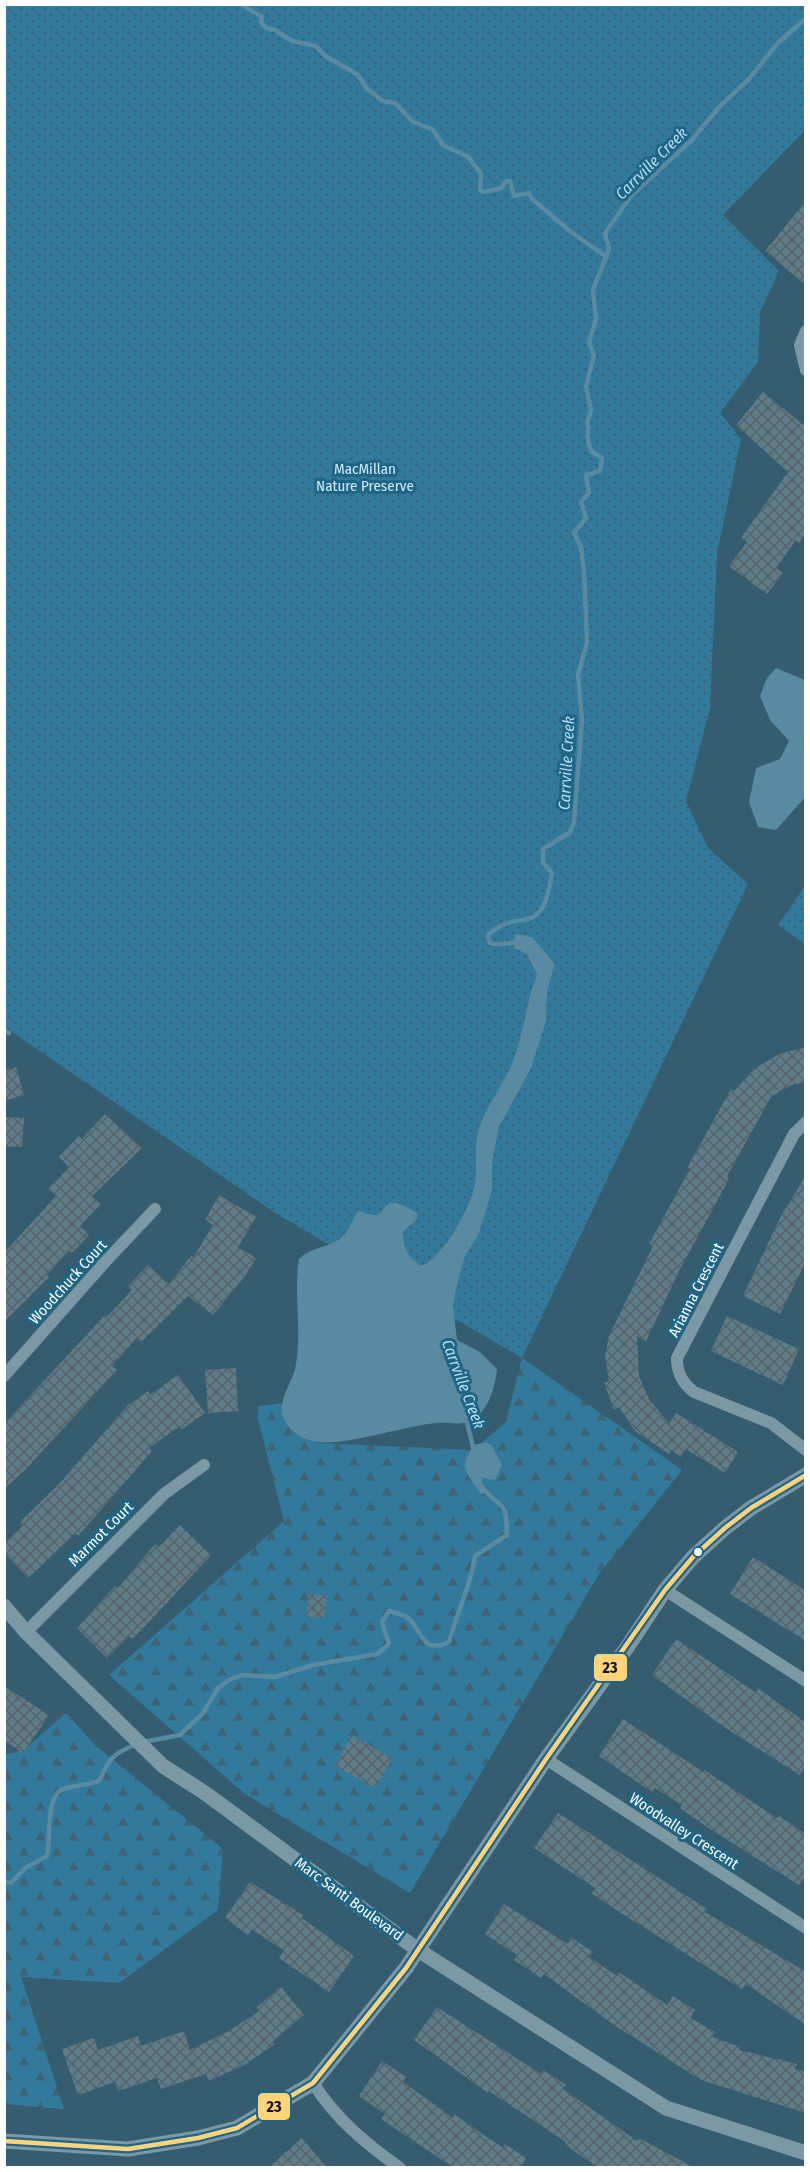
<svg xmlns="http://www.w3.org/2000/svg" width="810" height="2172" viewBox="0 0 810 2172" font-family="'Fira Sans Condensed',sans-serif">
  <style>
    .forest { fill: url(#forest-firs) }
    .park { fill: url(#park-dots) }
    .water { fill: #5a8aa0 }
    .lines { fill: none; stroke-linecap: round; stroke-linejoin: round }
    .stream { stroke: #5a8aa0; stroke-width: 4.5 }
    .building { fill: url(#building-cross-hatch) }
    .minor { stroke: #7d98a5; stroke-width: 12 }
    .tertiary { stroke: #7d98a5; stroke-width: 15 }
    .bus-1-casing { stroke: #1f6586; stroke-width: 9 }
    .bus-1 { stroke: #ffd37a; stroke-width: 4.5 }
    .bus-dot { fill: #fff; stroke: #1f6586; stroke-width: 2 }
    .labels { text-anchor: middle; stroke-width: 6; stroke-linejoin: round; paint-order: stroke }
    .park-label { font-size: 15px; fill: #cdebf7; stroke: #1f6586 }
    .street-label { font-size: 15px; fill: #fff; stroke: #1f6586 }
    .water-label { font-size: 16px; font-style: italic; fill: #b4dff1; stroke: #1f6586 }
    .line-badge { stroke: #1f6586; stroke-width: 2 }
    .pale-badge-label { font-size: 16px; text-anchor: middle; font-weight: bold; fill: #111 }
  </style>
  <defs>
    <pattern id="forest-firs" width="22" height="20" patternUnits="userSpaceOnUse" patternTransform="scale(1.5)"><rect width="22" height="20" fill="#317a9b"/><path d="M5 1l3.5 6h-7zM16 11l3.5 6h-7z" fill="#3e6374"/></pattern>
    <pattern id="park-dots" width="8" height="8" patternUnits="userSpaceOnUse" patternTransform="scale(1.5)"><rect width="8" height="8" fill="#317a9b"/><path d="M2 2h.1M6 6h.1" fill="none" stroke="#3e6374" stroke-width="1.8" stroke-linecap="round"/></pattern>
    <pattern id="building-cross-hatch" width="8" height="8" patternUnits="userSpaceOnUse" patternTransform="scale(1.5)"><rect width="8" height="8" fill="#5f7c89"/><path d="M0 0l8 8M0 8l8-8" fill="none" stroke="#56646a"/></pattern>
  </defs>
  <rect width="100%" height="100%" fill="#365d6f"/>
  <!-- forest -->
  <g class="forest">
    <polygon points="522,1358 682,1470 599,1574 410,1893 245,1794 109,1675 284,1521 258,1419 258,1406 301,1401 318,1443 473,1450 506,1422"/>
    <polygon points="66,1713 96,1746 223,1849 218,1910 119,1983 21,1977 64,2109 5,2104 5,1755 25,1749"/>
  </g>
  <!-- park -->
  <g class="park">
    <polygon points="4,5 805,5 805,130 723,215 779,271 760,312 758,362 720,413 741,439 717,553 710,708 686,801 708,848 748,884 522,1358 277,1214 5,1027"/>
    <polygon points="805,886 805,944 778,925"/>
  </g>
  <!-- water -->
  <g class="water">
    <polygon points="776,668 805,680 806,796 776,830 758,827 749,802 756,768 780,759 789,741 770,720 760,696 767,678"/>
    <path d="M515,934L532,937L555,964L547,991L546,1021L531,1068L499,1127L492,1161V1190L479,1233L465,1256L456,1288L453,1306L457,1340L480,1352L497,1369C495,1386 490,1407 475,1418C461,1428 451,1421 436,1423C404,1426 345,1446 318,1442C304,1440 288,1431 283,1417C278,1400 291,1384 295,1369C303,1333 293,1295 299,1259C311,1247 328,1248 341,1238C349,1231 353,1219 358,1210C390,1225 377,1201 395,1203C402,1203 411,1210 417,1213V1219L403,1232C403,1247 408,1258 421,1266C442,1259 468,1211 474,1189C479,1170 472,1148 480,1125C489,1102 505,1082 514,1059C524,1032 526,1002 537,975L527,954L514,948Z"/>
    <path d="M486,1442L492,1446L502,1465L495,1480L482,1478V1487L487,1493L481,1494C466,1472 458,1468 474,1445Z"/>
  </g>
  <g class="lines">
    <!-- stream -->
    <g class="stream">
      <polyline points="241,4 262,17 261,22 266,28 275,30 292,41 316,46 324,55 358,75 367,89 383,101 395,103 413,122 432,129 444,146 467,156 481,173 480,190 483,192 502,188 505,182 510,181 514,196 529,193 531,198 571,232 607,257"/>
      <path d="M520,944C510,940 501,947 490,943L488,935C519,905 542,943 552,873L543,863V849L569,833L574,823L582,719L578,675L587,642L584,571L581,547L574,533L586,518L581,502L589,493L586,475L600,471L602,458L591,451L588,441V420L591,410L586,386L594,356L589,342L596,319L593,290L609,249L605,233L631,196L691,141L720,106L749,79L777,44L806,18"/>
      <polyline points="4,1030 9,1033"/>
      <polyline points="466,1418 474,1451"/>
      <path d="M143,1742L180,1735L203,1713L218,1688L231,1679L242,1675L275,1677L313,1665L377,1654L389,1644L382,1622L389,1611C396,1613 403,1614 408,1618C422,1630 422,1655 449,1642C457,1612 471,1586 475,1556L507,1535C506,1496 503,1513 482,1487"/>
      <path d="M4,1882L11,1883L25,1868L47,1856C51,1840 45,1796 63,1789C75,1785 88,1786 100,1780C108,1759 114,1753 135,1745"/>
    </g>
  </g>
  <!-- building -->
  <g class="building">
    <polygon points="806,201 806,285 765,251"/>
    <polygon points="763,392 806,427 806,533 799,543 796,540 776,568 783,573 767,594 729,566 747,542 741,538 788,472 736,425"/>
    <polygon points="806,1047 806,1082 791,1085 771,1097 727,1176 729,1179 680,1269 646,1341 637,1336 639,1376 649,1399 669,1424 676,1413 738,1452 725,1473 686,1449 681,1457 671,1450 669,1454 635,1431 619,1407 614,1410 604,1383 609,1381 605,1355 609,1336 653,1246 649,1244 690,1169 687,1168 731,1089 734,1091 754,1069 779,1054"/>
    <polygon points="16,1067 24,1095 4,1101 4,1071"/>
    <polygon points="105,1114 142,1148 92,1196 101,1204 80,1226 89,1235 72,1253 69,1251 47,1275 49,1277 4,1322 4,1253 56,1196 48,1189 69,1167 59,1157 79,1136 82,1139"/>
    <polygon points="4,1117 24,1118 22,1147 4,1146"/>
    <polygon points="806,1175 806,1261 780,1314 743,1296 781,1216"/>
    <polygon points="219,1195 256,1217 238,1247 256,1258 245,1276 213,1315 188,1296 141,1342 137,1338 112,1366 117,1370 24,1471 4,1489 4,1424 105,1315 107,1317 132,1290 128,1286 148,1265 169,1284 191,1256 193,1258 213,1225 205,1220"/>
    <polygon points="727,1316 799,1349 783,1385 711,1351"/>
    <polygon points="236,1368 238,1411 208,1413 205,1370"/>
    <polygon points="178,1375 205,1413 181,1430 178,1427 149,1448 152,1451 78,1536 76,1533 28,1578 4,1553 4,1544 23,1525 20,1522 59,1484 128,1405 148,1391 150,1395"/>
    <polygon points="180,1525 211,1555 150,1621 132,1639 129,1636 107,1658 77,1628 115,1586 118,1588 155,1544 159,1547"/>
    <polygon points="753,1557 806,1591 806,1641 730,1594"/>
    <polygon points="309,1593 327,1596 324,1618 306,1616"/>
    <polygon points="676,1639 755,1692 758,1688 806,1723 806,1767 800,1775 730,1731 652,1675"/>
    <polygon points="4,1686 49,1715 23,1753 4,1740"/>
    <polygon points="623,1719 703,1772 704,1770 777,1818 779,1816 800,1830 806,1835 806,1875 799,1885 704,1825 680,1808 682,1805 655,1788 652,1792 599,1756"/>
    <polygon points="351,1735 392,1758 375,1788 335,1766"/>
    <polygon points="558,1813 707,1909 705,1912 806,1972 806,2025 746,1984 742,1989 618,1911 591,1893 595,1888 534,1848"/>
    <polygon points="250,1882 303,1915 302,1918 354,1956 329,1992 279,1958 284,1951 252,1929 248,1935 225,1918"/>
    <polygon points="504,1904 568,1944 572,1938 593,1952 589,1957 617,1976 619,1972 667,2005 673,1996 695,2010 690,2018 715,2032 712,2037 740,2047 739,2050 797,2064 795,2069 806,2072 806,2113 701,2080 614,2025 544,1974 541,1978 514,1960 517,1955 485,1934"/>
    <polygon points="281,1987 304,2015 273,2041 275,2044 246,2064 209,2081 206,2074 161,2089 157,2078 118,2091 115,2082 78,2095 62,2049 94,2038 98,2050 138,2036 141,2046 184,2031 190,2050 229,2031 259,2011 256,2008"/>
    <polygon points="437,2007 541,2074 544,2070 566,2085 563,2089 637,2141 639,2138 695,2168 600,2168 584,2158 565,2144 566,2142 489,2091 488,2093 414,2040"/>
    <polygon points="382,2061 406,2077 403,2082 453,2118 455,2115 503,2148 505,2144 526,2158 520,2168 454,2168 381,2119 385,2114 359,2096"/>
    <polygon points="302,2138 327,2168 268,2168"/>
  </g>
  <g class="lines">
    <!-- minor -->
    <g class="minor">
      <polyline points="806,331 800,345 806,370"/>
      <path d="M806,1122L794,1134L677,1358C677,1373 682,1383 694,1392L771,1423L806,1450"/>
      <polyline points="4,1376 105,1262 155,1209"/>
      <polyline points="665,1590 806,1681"/>
      <polyline points="26,1632 164,1494 204,1465"/>
      <polyline points="546,1759 806,1928"/>
      <path d="M313,2083C335,2118 366,2144 400,2168"/>
    </g>
    <!-- tertiary -->
    <g class="tertiary">
      <polyline points="4,1606 26,1632 163,1766 205,1793 418,1950 666,2108 806,2153"/>
      <polyline points="4,2141 128,2149 198,2138 237,2128 313,2083 406,1968 546,1759 628,1646 665,1590 693,1557 725,1528 751,1508 806,1475"/>
    </g>
    <!-- bus-1 casing -->
    <g class="bus-1-casing">
      <polyline id="bus-1" points="4,2141 128,2149 198,2138 237,2128 313,2083 406,1968 546,1759 665,1590 693,1557 725,1528 751,1508 806,1475"/>
    </g>
    <!-- bus-1 -->
    <use href="#bus-1" class="bus-1"/>
  </g>
  <!-- markers -->
  <circle class="bus-dot" cx="698" cy="1552" r="5"/>
  <g class="labels">
    <!-- park labels -->
    <g class="park-label">
      <text x="365" y="474">MacMillan<tspan x="365" dy="17">Nature Preserve</tspan></text>
    </g>
    <!-- street labels -->
    <g class="street-label">
      <text transform="translate(68 1282) rotate(-48)" y="5">Woodchuck Court</text>
      <text transform="translate(696 1290) rotate(-63)" y="5">Arianna Crescent</text>
      <text transform="translate(101 1534) rotate(-45)" y="5">Marmot Court</text>
      <text transform="translate(684 1831) rotate(33)" y="5">Woodvalley Crescent</text>
      <text transform="translate(349 1899) rotate(36)" y="5">Marc Santi Boulevard</text>
    </g>
    <!-- water labels -->
    <g class="water-label">
      <text transform="translate(651 163) rotate(-45)" y="6">Carrville Creek</text>
      <text transform="translate(566 763) rotate(-87)" y="6">Carrville Creek</text>
      <text transform="translate(464 1384) rotate(69)" y="6">Carrville Creek</text>
    </g>
  </g>
  <g class="line-badge">
    <rect x="593" y="1653" width="35" height="29" rx="6" fill="#ffd37a"/>
    <rect x="257" y="2092" width="34" height="29" rx="6" fill="#ffd37a"/>
  </g>
  <g class="pale-badge-label">
    <text x="610" y="1673">23</text>
    <text x="274" y="2112">23</text>
  </g>
  <!-- border -->
  <rect width="810" height="2172" fill="none" stroke="#ffffff" stroke-width="12"/>
</svg>
